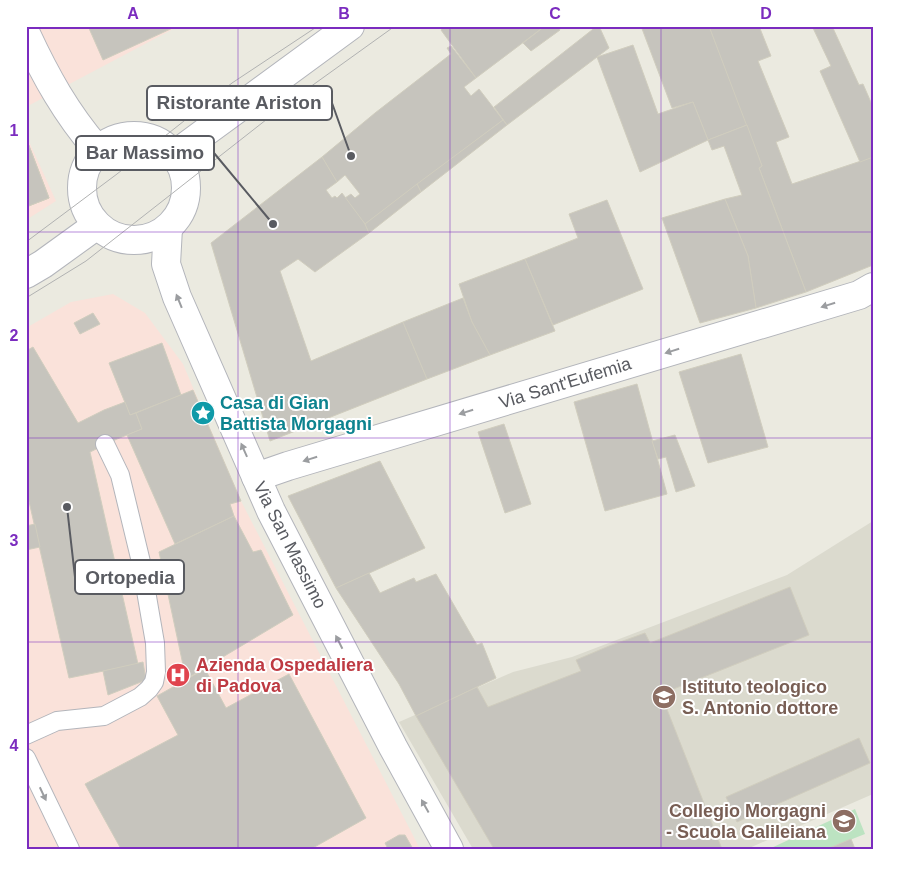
<svg xmlns="http://www.w3.org/2000/svg" width="899" height="875" viewBox="0 0 899 875" font-family="Arial,sans-serif">
  <style>
    .education { fill: #dbdace }
    .medical { fill: #fae2da }
    .green { fill: #bce3c1 }
    .building { fill: #c6c4bd; stroke: #d0cdbe }
    .lines { fill: none; stroke-linecap: round; stroke-linejoin: round }
    .service-casing { stroke: #b3b5bb; stroke-width: 20 }
    .minor-casing { stroke: #b3b5bb; stroke-width: 30 }
    .tertiary-casing { stroke: #b3b5bb; stroke-width: 30 }
    .service { stroke: #fff; stroke-width: 18 }
    .minor { stroke: #fff; stroke-width: 28 }
    .tertiary { stroke: #fff; stroke-width: 28 }
    .tram { stroke: #b1b2b2; stroke-width: 1 }
    .oneway { fill: #9b9da0 }
    .grid { fill: none; stroke: #7b2cbf; stroke-width: 1; stroke-opacity: 0.55 }
    .labels { text-anchor: middle; stroke-width: 4; stroke-linejoin: round; paint-order: stroke }
    .street-label { font-size: 18px; fill: #595b61; stroke: #fff }
    .culture-label { font-size: 18px; font-weight: bold; fill: #0d838f; stroke: #fff; text-anchor: start }
    .health-label { font-size: 18px; font-weight: bold; fill: #be3a42; stroke: #fff; text-anchor: start }
    .education-label { font-size: 18px; font-weight: bold; fill: #785e54; stroke: #fff; text-anchor: start }
    .leader { fill: none; stroke: #595b61; stroke-width: 2 }
    .callout-dot { fill: #595b61; stroke: #fff; stroke-width: 2 }
    .callout { fill: #fff; stroke: #595b61; stroke-width: 2 }
    .callout-label { font-size: 19px; text-anchor: middle; font-weight: bold; fill: #595b61 }
    .neatline { fill: none; stroke: #7b2cbf; stroke-width: 2 }
    .grid-label { font-size: 16px; text-anchor: middle; font-weight: bold; fill: #7b2cbf }
  </style>
  <rect width="100%" height="100%" fill="#ebeae0"/>
  <!-- education -->
  <polygon class="education" points="873,521 873,794 747,849 473,849 399,722 513,672 572,657 787,575"/>
  <!-- medical -->
  <g class="medical">
    <polygon points="26,26 179,26 26,107"/>
    <polygon points="26,135 56,201 26,220"/>
    <polygon points="113,294 145,313 183,364 241,501 420,849 26,849 26,328 71,302"/>
  </g>
  <!-- green -->
  <polygon class="green" points="855,809 865,834 827,849 769,849"/>
  <!-- building -->
  <g class="building">
    <polygon points="88,26 177,26 103,60"/>
    <polygon points="445,26 545,26 476,78 441,30"/>
    <polygon points="545,26 557,26 560,30 531,51 523,43"/>
    <polygon points="597,26 599,26 609,48 507,125 494,107"/>
    <polygon points="641,26 709,26 747,125 708,140 693,102 672,108"/>
    <polygon points="709,26 759,26 771,56 758,61 789,137 776,142 792,184 873,157 873,265 806,292 759,168 762,166"/>
    <polygon points="818,26 832,26 859,85 863,84 873,107 873,157 860,162 820,71 831,66 813,28"/>
    <polygon points="633,45 658,114 693,102 708,140 640,172 597,57"/>
    <polygon points="451,46 476,78 464,87 471,96 479,89 503,120 365,224 345,198 351,194 355,198 360,194 345,175 337,182 322,157 375,113 451,54 447,48"/>
    <polygon points="503,120 507,125 421,192 417,184"/>
    <polygon points="747,125 762,166 759,168 806,292 756,308 748,256 725,199 742,195 724,146 712,150 708,140"/>
    <polygon points="26,138 49,198 26,207"/>
    <polygon points="26,138 49,198 26,207"/>
    <polygon points="322,157 337,182 326,190 332,198 335,196 337,198 342,193 365,224 369,233 315,272 298,259 280,271 311,361 403,322 427,379 270,441 211,243"/>
    <polygon points="417,184 421,192 369,233 365,224"/>
    <polygon points="725,199 748,256 756,308 700,323 662,218"/>
    <polygon points="607,200 643,289 553,325 525,259 578,238 569,214"/>
    <polygon points="525,259 555,331 490,355 472,322 459,284"/>
    <polygon points="463,298 472,322 490,355 427,379 403,322"/>
    <polygon points="93,313 100,324 80,334 74,323"/>
    <polygon points="162,343 181,395 130,415 109,363"/>
    <polygon points="33,347 78,423 104,410 125,402 130,415 136,413 142,429 117,439 90,452 138,664 69,678 26,488 26,351"/>
    <polygon points="741,354 768,447 708,463 679,372"/>
    <polygon points="637,384 667,494 605,511 574,402"/>
    <polygon points="193,390 241,501 230,504 234,516 175,544 127,435 142,429 136,413"/>
    <polygon points="504,424 531,504 505,513 478,432"/>
    <polygon points="675,435 695,486 676,492 666,457 658,459 652,441"/>
    <polygon points="380,461 425,548 336,588 288,496"/>
    <polygon points="234,516 253,552 261,550 293,615 186,679 159,552"/>
    <polygon points="35,524 40,547 26,550 26,526"/>
    <polygon points="369,573 380,593 414,578 416,582 436,574 477,645 482,643 496,678 416,716 399,684 336,588"/>
    <polygon points="790,587 809,635 661,694 722,849 494,849 416,716 477,687 488,707 581,671 576,660 609,646 645,633 650,643"/>
    <polygon points="143,662 146,680 108,695 103,671"/>
    <polygon points="205,669 226,708 289,674 366,818 311,849 121,849 85,784 178,735 157,696"/>
    <polygon points="859,738 870,763 737,822 726,797"/>
    <polygon points="399,835 405,835 413,849 388,849 385,843"/>
    <polygon points="851,839 855,849 827,849"/>
  </g>
  <g class="lines">
    <!-- service casing -->
    <g class="service-casing">
      <g id="service">
        <polyline points="26,735 57,721 104,716 140,697 149,689 154,682 156,672 155,643 141,562 120,475 105,444"/>
        <polyline points="26,758 70,849"/>
      </g>
    </g>
    <!-- minor casing -->
    <g class="minor-casing">
      <g id="minor">
        <path d="M26,34C46,77 66,113 97,149"/>
        <polyline points="168,228 166,264 177,297 271,511 393,747 449,849"/>
        <polyline points="256,477 288,466 859,295 873,287"/>
      </g>
    </g>
    <!-- tertiary casing -->
    <g class="tertiary-casing">
      <g id="tertiary">
        <circle cx="134" cy="188" r="52"/>
        <polyline points="174,155 350,26"/>
        <polyline points="26,274 43,264 97,225"/>
      </g>
    </g>
    <!-- service -->
    <use href="#service" class="service"/>
    <!-- minor -->
    <use href="#minor" class="minor"/>
    <!-- tertiary -->
    <use href="#tertiary" class="tertiary"/>
    <!-- tram -->
    <g class="tram">
      <polyline points="26,242 117,174 232,83 318,26"/>
      <polyline points="26,298 86,261 285,105 395,26"/>
    </g>
  </g>
  <!-- one-way arrows -->
  <defs><path id="oneway-solid" d="M-6-.8H1V-3.2L6.5 0L1 3.2V.8H-6Z" transform="scale(1.25)"/></defs>
  <g class="oneway">
    <use href="#oneway-solid" transform="translate(179 301) rotate(-112)"/>
    <use href="#oneway-solid" transform="translate(828 305) rotate(163)"/>
    <use href="#oneway-solid" transform="translate(672 351) rotate(163)"/>
    <use href="#oneway-solid" transform="translate(466 412) rotate(163)"/>
    <use href="#oneway-solid" transform="translate(244 450) rotate(-114)"/>
    <use href="#oneway-solid" transform="translate(310 459) rotate(163)"/>
    <use href="#oneway-solid" transform="translate(339 642) rotate(-117)"/>
    <use href="#oneway-solid" transform="translate(43 794) rotate(65)"/>
    <use href="#oneway-solid" transform="translate(425 806) rotate(-119)"/>
  </g>
  <!-- grid -->
  <path class="grid" d="M238,26V849M450,26V849M661,26V849M26,232H873M26,438H873M26,642H873"/>
  <!-- icons -->
  <defs>
    <g id="sight-disc" transform="scale(1.25)"><circle r="9.5" fill="#0f9aa8" stroke="#fff"/><path d="M0-6L1.8-2.2L6-1.7L2.9 1.2L3.7 5.4L0 3.3L-3.7 5.4L-2.9 1.2L-6-1.7L-1.8-2.2Z" fill="#fff"/></g>
    <g id="hospital-disc" transform="scale(1.25)"><circle r="9.5" fill="#e0444e" stroke="#fff"/><path d="M-5-5h3v3.5h4V-5h3V5h-3V1.5h-4V5h-3Z" fill="#fff"/></g>
    <g id="university-disc" transform="scale(1.25)"><circle r="9.5" fill="#8d6e63" stroke="#fff"/><path d="M0-5L7-2L0 1L-7-2ZM-4 1L0 2.5L4 1V4Q0 6-4 4Z" fill="#fff"/></g>
  </defs>
  <g fill-rule="evenodd">
    <use href="#sight-disc" x="203" y="413"/>
    <use href="#hospital-disc" x="178" y="675"/>
    <use href="#university-disc" x="664" y="697"/>
    <use href="#university-disc" x="844" y="821"/>
  </g>
  <g class="labels">
    <!-- street labels -->
    <g class="street-label">
      <text transform="translate(565 383) rotate(-17)" y="6">Via Sant'Eufemia</text>
      <text transform="translate(290 545) rotate(63)" y="6">Via San Massimo</text>
    </g>
    <!-- culture labels -->
    <g class="culture-label">
      <text x="220" y="409">Casa di Gian<tspan x="220" dy="21">Battista Morgagni</tspan></text>
    </g>
    <!-- health labels -->
    <g class="health-label">
      <text x="196" y="671">Azienda Ospedaliera<tspan x="196" dy="21">di Padova</tspan></text>
    </g>
    <!-- education labels -->
    <g class="education-label">
      <text x="682" y="693">Istituto teologico<tspan x="682" dy="21">S. Antonio dottore</tspan></text>
      <text x="826" y="817" text-anchor="end">Collegio Morgagni<tspan x="826" dy="21">- Scuola Galileiana</tspan></text>
    </g>
  </g>
  <!-- callouts -->
  <path class="leader" d="M351 156L332 103M273 224L214 153M67 507L75 577"/>
  <g class="callout-dot">
    <circle cx="351" cy="156" r="5"/>
    <circle cx="273" cy="224" r="5"/>
    <circle cx="67" cy="507" r="5"/>
  </g>
  <g class="callout">
    <rect x="147" y="86" width="185" height="34" rx="5"/>
    <rect x="76" y="136" width="138" height="34" rx="5"/>
    <rect x="75" y="560" width="109" height="34" rx="5"/>
  </g>
  <g class="callout-label">
    <text x="239" y="109">Ristorante Ariston</text>
    <text x="145" y="159">Bar Massimo</text>
    <text x="130" y="584">Ortopedia</text>
  </g>
  <!-- border -->
  <rect width="899" height="875" fill="none" stroke="#ffffff" stroke-width="55"/>
  <rect x="28" y="28" width="844" height="820" class="neatline"/>
  <g class="grid-label">
    <text x="133" y="19">A</text>
    <text x="344" y="19">B</text>
    <text x="555" y="19">C</text>
    <text x="766" y="19">D</text>
    <text x="14" y="136">1</text>
    <text x="14" y="341">2</text>
    <text x="14" y="546">3</text>
    <text x="14" y="751">4</text>
  </g>
</svg>
